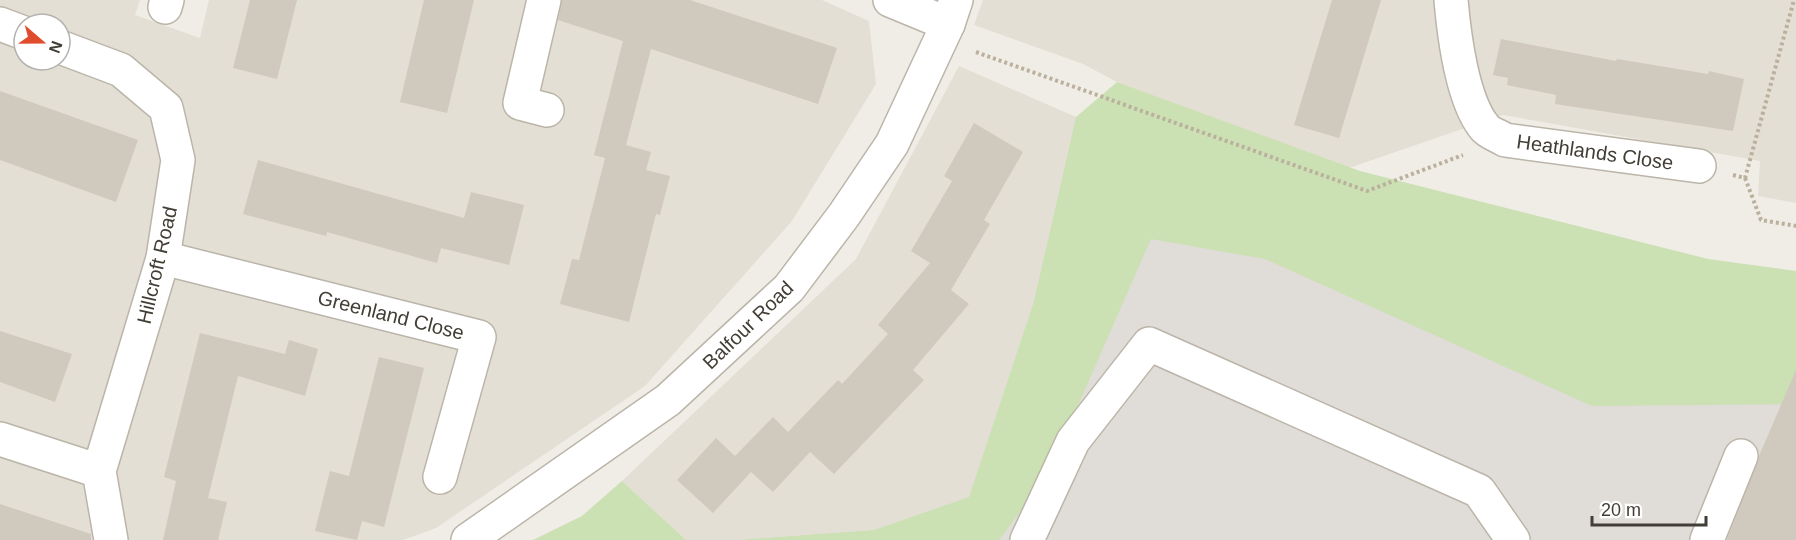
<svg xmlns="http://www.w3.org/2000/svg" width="1796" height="540" viewBox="0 0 1796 540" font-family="Arial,sans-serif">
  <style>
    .residential { fill: #e4dfd4; fill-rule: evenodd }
    .industrial { fill: #e0dcd7 }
    .green { fill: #cbe0b3 }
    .building { fill: #d0c9bd }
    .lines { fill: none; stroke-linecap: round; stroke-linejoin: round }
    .minor-casing { stroke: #bbb5a9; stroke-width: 36 }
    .path { stroke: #bab09d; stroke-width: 4; stroke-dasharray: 3 3; stroke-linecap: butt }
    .minor { stroke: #fff; stroke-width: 33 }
    .labels { text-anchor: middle; stroke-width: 4.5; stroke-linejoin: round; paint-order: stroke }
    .street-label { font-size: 20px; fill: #423e36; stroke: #fff }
  </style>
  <rect width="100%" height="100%" fill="#f0ede6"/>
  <!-- residential -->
  <g class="residential">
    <path d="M0,0H140L135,15L200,38L209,0H822L869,21L876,84L792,221L645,386L436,528L403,540H0ZM24,24H60V60H24Z"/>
    <polygon points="983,0 1796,0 1796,203 1758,196 1760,161 1503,115 1349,168 1117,82 1083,64 974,25"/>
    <polygon points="959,66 1076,117 1034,301 969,497 874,530 738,540 686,540 622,481 856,259"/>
  </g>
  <!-- industrial -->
  <polygon class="industrial" points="1076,117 1796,345 1796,540 738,540 874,530 969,497 1034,301"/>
  <!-- green -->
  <g class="green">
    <polygon points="1117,82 1360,171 1708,259 1796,271 1796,404 1592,406 1265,259 1151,239 1047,476 999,540 738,540 874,530 969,497 1034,301 1076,117"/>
    <polygon points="622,481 686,540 533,540 582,516"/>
  </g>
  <!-- building -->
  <g class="building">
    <polygon points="250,0 297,0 277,79 233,68"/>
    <polygon points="424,0 474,0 447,113 400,102"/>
    <polygon points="562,0 690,0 837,48 818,104 651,49 626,145 651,152 646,170 670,176 660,215 656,214 629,322 560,304 572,259 579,260 605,158 594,155 623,41 558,20"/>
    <polygon points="1332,0 1381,0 1339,138 1294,125"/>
    <polygon points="1501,39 1616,61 1617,59 1708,74 1709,71 1744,79 1733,131 1555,104 1556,95 1507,85 1508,78 1493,75"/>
    <polygon points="0,91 138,140 116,202 0,160"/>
    <polygon points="974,123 1023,152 984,220 990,224 951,290 969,304 913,370 924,380 834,474 810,452 773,492 751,472 713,513 677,480 716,438 735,456 773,417 788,432 838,380 842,384 888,334 878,325 930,263 911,251 952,181 944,176"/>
    <polygon points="258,160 464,218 471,192 524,205 509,265 441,248 437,263 327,232 326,236 243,214"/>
    <polygon points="0,331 72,354 55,402 0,382"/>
    <polygon points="200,333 285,354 289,340 318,349 305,396 238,376 208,498 227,502 218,540 163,540 176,481 164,477"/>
    <polygon points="379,357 424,368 384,527 362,521 357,540 315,531 330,471 349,476"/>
    <polygon points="1796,370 1796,540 1727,540 1759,456"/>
    <polygon points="0,504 91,534 91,540 0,540"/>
  </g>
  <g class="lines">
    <!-- minor casing -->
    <g class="minor-casing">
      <g id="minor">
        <polyline points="544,0 520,103 547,110"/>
        <polyline points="890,0 948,24"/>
        <path d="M1451,0C1454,34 1462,101 1485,128C1489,133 1499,136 1505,140L1699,166"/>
        <polyline points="165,7 167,0"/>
        <polyline points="0,24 24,33"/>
        <polyline points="60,47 121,70 166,108 178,160 163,258 99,471 111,540"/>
        <polyline points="163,258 479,337 440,477"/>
        <polyline points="0,439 99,471"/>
        <polyline points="468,540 668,400 789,288 844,215 892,144 948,24 956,0"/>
        <polyline points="1027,540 1073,441 1149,344 1479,491 1513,540"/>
        <polyline points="1707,540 1741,456"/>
      </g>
    </g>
    <!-- path -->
    <g class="path">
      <polyline points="976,52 1367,191 1463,155"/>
      <polyline points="1733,175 1745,178 1794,0"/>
      <polyline points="1745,178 1761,220 1796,226"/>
    </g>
    <!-- minor -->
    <use href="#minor" class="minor"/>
  </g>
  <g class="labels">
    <!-- street labels -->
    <g class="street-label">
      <text transform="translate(1595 152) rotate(8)" y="7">Heathlands Close</text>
      <text transform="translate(157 265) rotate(-77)" y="7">Hillcroft Road</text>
      <text transform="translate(391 315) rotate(14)" y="7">Greenland Close</text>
      <text transform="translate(748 325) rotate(-44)" y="7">Balfour Road</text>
    </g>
  </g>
  <!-- north arrow -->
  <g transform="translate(42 42) rotate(110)"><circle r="28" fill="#ffffff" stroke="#b3b2af" stroke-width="1.5"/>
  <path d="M0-4.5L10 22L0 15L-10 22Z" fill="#df4c2e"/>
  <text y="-9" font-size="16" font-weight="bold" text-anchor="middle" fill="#423e36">N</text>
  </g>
  <!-- scale -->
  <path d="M1592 516v9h114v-9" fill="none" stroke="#423e36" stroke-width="3"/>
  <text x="1601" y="516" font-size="18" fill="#423e36" stroke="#ffffff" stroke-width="4.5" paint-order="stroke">20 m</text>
</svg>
